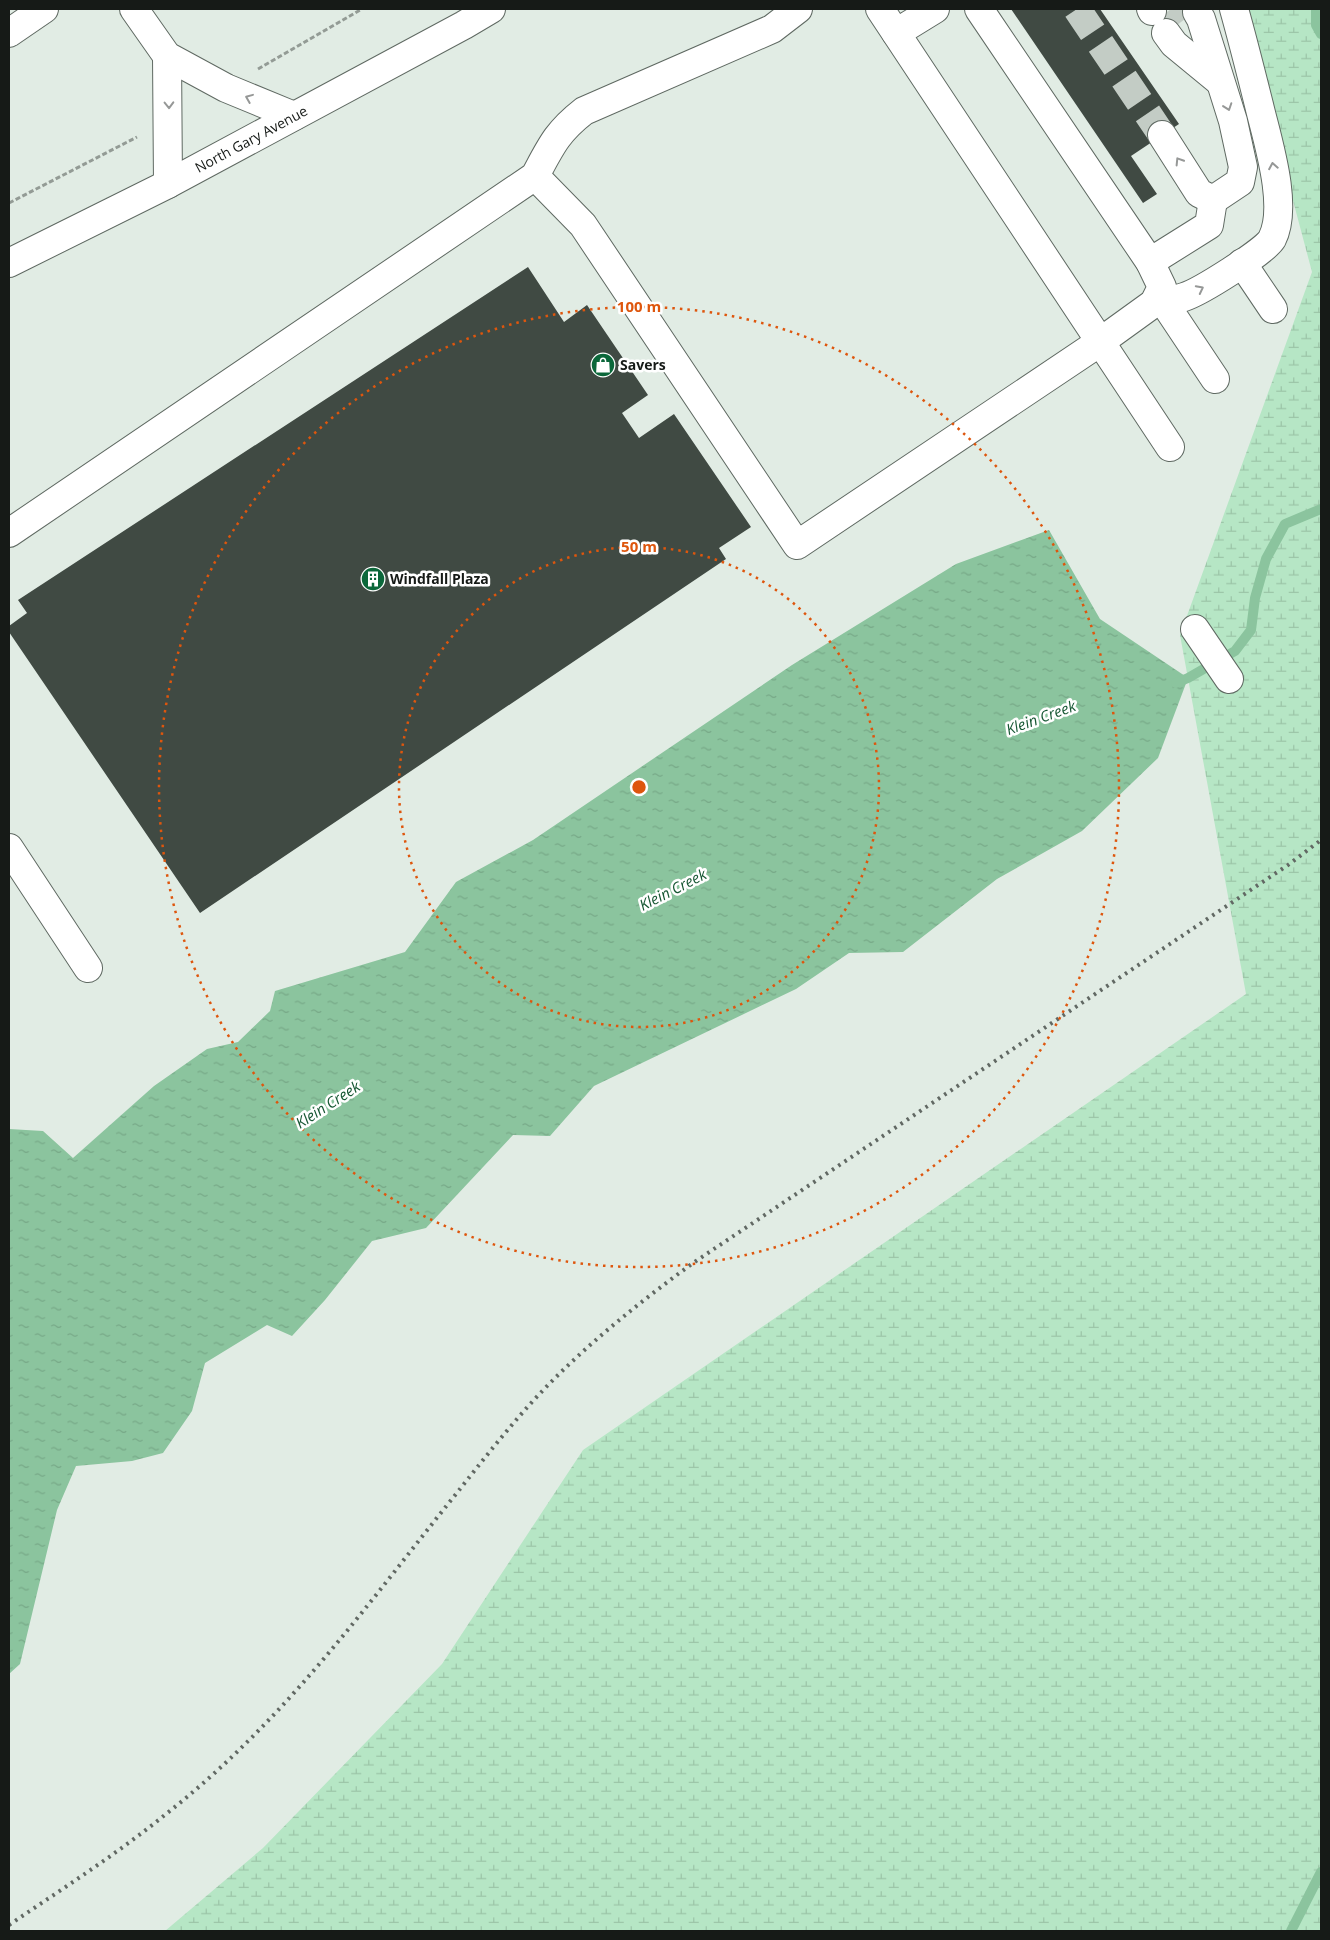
<svg xmlns="http://www.w3.org/2000/svg" width="1330" height="1940" viewBox="0 0 1330 1940" font-family="'Open Sans',sans-serif">
  <style>
    .wetland { fill: url(#wetland-marsh) }
    .water { fill: url(#water-ripples) }
    .lines { fill: none; stroke-linecap: round; stroke-linejoin: round }
    .stream { stroke: #8bc49e; stroke-width: 10 }
    .building { fill: #404a43 }
    .minor-tunnel { stroke: #c3ccc5; stroke-width: 28; stroke-dasharray: 28 14; stroke-linecap: butt }
    .minor-casing { stroke: #5f6962; stroke-width: 30 }
    .path { stroke: #939b95; stroke-width: 3; stroke-dasharray: 5 2.5; stroke-linecap: butt }
    .minor { stroke: #fff; stroke-width: 28 }
    .rail { stroke: #616863; stroke-width: 4; stroke-dasharray: 2.5 5; stroke-linecap: butt }
    .oneway { stroke: #969897 }
    .ring { fill: none; stroke: #de560d; stroke-width: 2.5; stroke-dasharray: 2.5 5 }
    .labels { text-anchor: middle; stroke-width: 5; stroke-linejoin: round; paint-order: stroke }
    .street-label { font-size: 14px; fill: #161a17; stroke: #fff }
    .poi-label { font-size: 14px; font-weight: bold; fill: #161a17; stroke: #fff; text-anchor: start }
    .water-label { font-size: 15px; font-style: italic; fill: #165733; stroke: #fff }
    .centre { fill: #de560d; stroke: #fff; stroke-width: 2.5 }
    .ring-label { font-size: 15px; text-anchor: middle; font-weight: bold; fill: #de560d; stroke: #fff; stroke-width: 5; stroke-linejoin: round; paint-order: stroke }
  </style>
  <defs>
    <pattern id="wetland-marsh" width="20" height="14" patternUnits="userSpaceOnUse" patternTransform="scale(1.25)"><rect width="20" height="14" fill="#b6e6c5"/><path d="M1 5h8M5 5V1M11 12h8M15 12V8" fill="none" stroke="#9cc5a8"/></pattern>
    <pattern id="water-ripples" width="26" height="14" patternUnits="userSpaceOnUse" patternTransform="scale(1.25)"><rect width="26" height="14" fill="#8bc49e"/><path d="M2 4q2-2 4 0t4 0M15 11q2-2 4 0t4 0" fill="none" stroke="#77a887"/></pattern>
  </defs>
  <rect width="100%" height="100%" fill="#e1ece4"/>
  <!-- wetland -->
  <polygon class="wetland" points="1242,9 1321,9 1321,1931 165,1931 263,1848 442,1664 583,1450 1246,994 1180,635 1312,272"/>
  <!-- water -->
  <polygon class="water" points="1049,530 1100,619 1188,678 1158,758 1082,831 997,879 903,952 849,953 796,989 594,1086 550,1136 513,1135 426,1228 372,1241 325,1300 292,1336 267,1325 205,1363 192,1411 163,1453 132,1461 76,1466 57,1510 20,1664 9,1674 9,1129 43,1131 73,1158 154,1086 207,1049 238,1042 270,1011 275,991 405,952 456,882 533,840 792,665 956,564"/>
  <g class="lines">
    <!-- stream -->
    <g class="stream">
      <polyline points="1316,9 1316,25 1321,34"/>
      <polyline points="1176,683 1188,678 1235,651 1251,630 1255,598 1266,559 1285,524 1321,509"/>
      <polyline points="1291,1931 1321,1872"/>
    </g>
  </g>
  <!-- building -->
  <g class="building">
    <polygon points="1011,9 1100,9 1179,124 1131,156 1157,194 1143,203"/>
    <polygon points="528,267 564,322 587,305 648,395 622,413 639,438 674,414 751,527 719,548 726,559 200,913 9,632 9,626 27,613 18,600"/>
  </g>
  <g class="lines">
    <!-- minor-tunnel -->
    <g class="minor-tunnel">
      <polyline points="1077,9 1162,135"/>
      <polyline points="1171,9 1181,22"/>
    </g>
    <!-- minor casing -->
    <g class="minor-casing">
      <g id="minor">
        <polyline points="134,9 167,56 226,88 294,116"/>
        <polyline points="880,9 1170,447"/>
        <polyline points="1151,9 1152,11"/>
        <polyline points="9,33 44,9"/>
        <polyline points="896,33 935,9"/>
        <polyline points="1166,33 1174,44 1219,81"/>
        <polyline points="167,56 168,184"/>
        <polyline points="1162,135 1199,193 1213,200 1240,182 1243,167 1233,121 1201,19 1197,12"/>
        <polyline points="535,176 583,225 797,545 1100,342 1154,303 1162,287 1150,262 979,9"/>
        <polyline points="1150,262 1209,225 1213,200"/>
        <path id="s1" d="M9,263L168,184L464,25L491,9"/>
        <polyline points="1242,263 1273,309"/>
        <polyline points="1163,301 1215,379"/>
        <path d="M1154,303C1164,301 1174,300 1184,297C1200,292 1264,252 1272,239C1289,206 1267,139 1259,105C1251,73 1243,41 1234,9"/>
        <path d="M9,533L535,176C551,146 557,132 584,111L772,29L798,9"/>
        <polyline points="1195,629 1229,679"/>
        <polyline points="9,848 88,968"/>
      </g>
    </g>
    <!-- path -->
    <g class="path">
      <polyline points="258,69 362,9"/>
      <polyline points="9,203 137,137"/>
    </g>
    <!-- minor -->
    <use href="#minor" class="minor"/>
    <!-- rail -->
    <path class="rail" d="M9,1925C62,1889 117,1854 166,1814C212,1778 253,1738 292,1695C350,1631 402,1561 456,1494C487,1455 518,1415 553,1380C596,1337 644,1299 693,1263L1288,865L1321,840"/>
  </g>
  <!-- one-way arrows -->
  <defs><path id="oneway-chevron" d="M-2-3.5L2.5 0L-2 3.5" fill="none" stroke-width="1.6" stroke-linecap="round" stroke-linejoin="round" transform="scale(1.25)"/></defs>
  <g class="oneway">
    <use href="#oneway-chevron" transform="translate(249 98) rotate(-158)"/>
    <use href="#oneway-chevron" transform="translate(169 105) rotate(89)"/>
    <use href="#oneway-chevron" transform="translate(1228 107) rotate(71)"/>
    <use href="#oneway-chevron" transform="translate(1179 161) rotate(-122)"/>
    <use href="#oneway-chevron" transform="translate(1273 166) rotate(-100)"/>
    <use href="#oneway-chevron" transform="translate(1200 289) rotate(-27)"/>
  </g>
  <!-- distance rings -->
  <g class="ring">
    <circle cx="639" cy="787" r="240"/>
    <circle cx="639" cy="787" r="480"/>
  </g>
  <!-- icons -->
  <defs>
    <g id="shop-disc" transform="scale(1.25)"><circle r="9.5" fill="#0b673a" stroke="#fff"/><path d="M-5-2.5h2.3a2.7 3.5 0 0 1 5.4 0H5L5.5 6h-11ZM-1.5-2.5h3a1.5 2.3 0 0 0-3 0Z" fill="#fff"/></g>
    <g id="building-disc" transform="scale(1.25)"><circle r="9.5" fill="#0b673a" stroke="#fff"/><path d="M-4-6H4V6H1V3H-1V6H-4ZM-2.5-4.3h1.7v1.8h-1.7ZM.8-4.3h1.7v1.8H.8ZM-2.5-1h1.7V.8h-1.7ZM.8-1h1.7V.8H.8Z" fill="#fff"/></g>
  </defs>
  <g fill-rule="evenodd">
    <use href="#shop-disc" x="603" y="365"/>
    <use href="#building-disc" x="373" y="579"/>
  </g>
  <g class="labels">
    <!-- street labels -->
    <g class="street-label">
      <text dy="5" stroke="none"><textPath href="#s1" startOffset="272">North Gary Avenue</textPath></text>
    </g>
    <!-- poi labels -->
    <g class="poi-label">
      <text x="620" y="370">Savers</text>
      <text x="390" y="584">Windfall Plaza</text>
    </g>
    <!-- water labels -->
    <g class="water-label">
      <text transform="translate(1041 718) rotate(-20)" y="5">Klein Creek</text>
      <text transform="translate(673 890) rotate(-27)" y="5">Klein Creek</text>
      <text transform="translate(328 1105) rotate(-33)" y="5">Klein Creek</text>
    </g>
  </g>
  <circle cx="639" cy="787" r="8" class="centre"/>
  <g class="ring-label">
    <text x="639" y="312">100 m</text>
    <text x="639" y="552">50 m</text>
  </g>
  <!-- border -->
  <rect width="1330" height="1940" fill="none" stroke="#161a17" stroke-width="20"/>
</svg>
